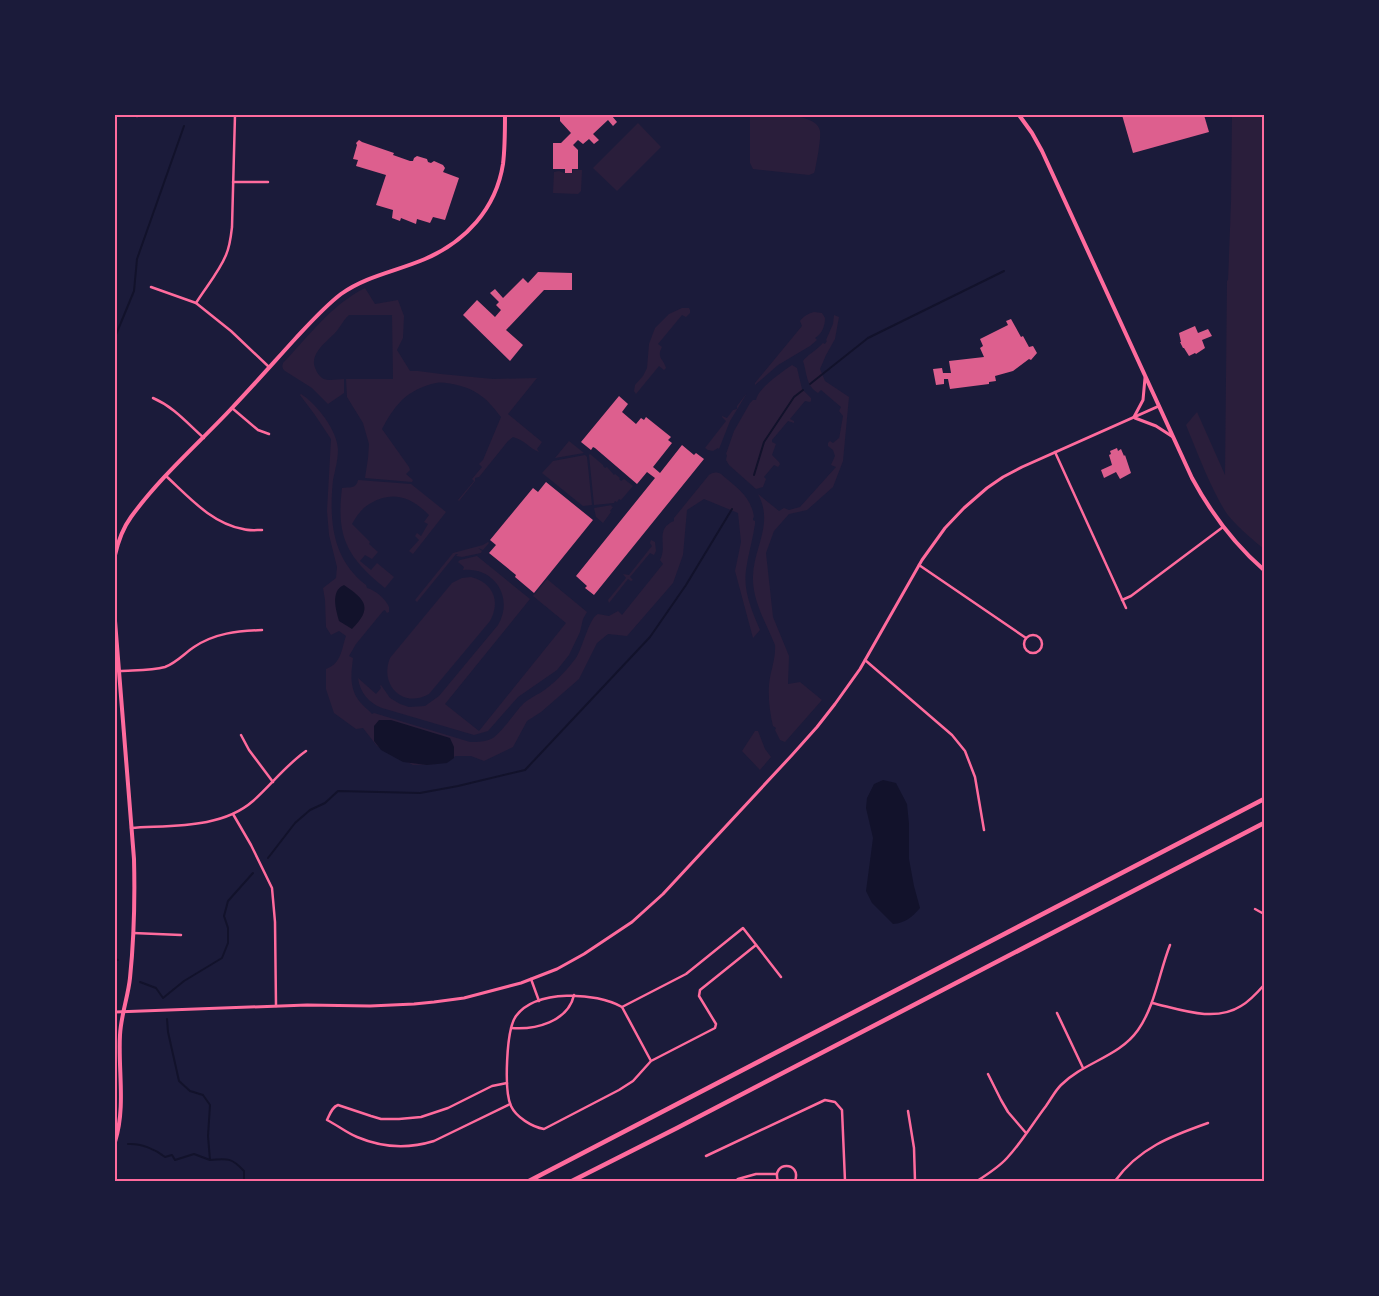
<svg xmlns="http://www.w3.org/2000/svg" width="1379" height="1296" viewBox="0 0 1379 1296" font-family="'Open Sans',sans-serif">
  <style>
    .green { fill: #2a1e3b }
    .water { fill: #12122b }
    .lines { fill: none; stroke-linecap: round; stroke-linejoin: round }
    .stream { stroke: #12122b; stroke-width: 2 }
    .building { fill: #dd5f8e }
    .minor { stroke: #ff6b9d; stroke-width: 2.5 }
    .tertiary { stroke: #ff6b9d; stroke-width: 3 }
    .secondary { stroke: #ff6b9d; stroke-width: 4 }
    .motorway { stroke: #ff6b9d; stroke-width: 4.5 }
    .neatline { fill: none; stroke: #ff6b9d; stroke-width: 2 }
  </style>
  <rect width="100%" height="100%" fill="#1b1b3a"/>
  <!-- green -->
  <g class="green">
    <path d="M750,115C765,115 817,111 820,131C821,140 817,160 815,170L814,173L809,175L753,169L750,163Z"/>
    <path d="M1232,115H1264V549C1253,540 1233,523 1225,511C1210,486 1197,452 1186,425L1197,412L1225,475L1227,280L1228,281L1231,202Z"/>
    <polygon points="638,123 661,147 617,191 593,168"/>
    <polygon points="573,170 582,170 581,191 578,194 553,193 554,172 559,171 564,173 573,173"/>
    <path d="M365,288L375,304L398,300L404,316L403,338L397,350L410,371H418L441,374L493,379L537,378L508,414L542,442L537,449L539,452C530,449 525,440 513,437L508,441L479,477L475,478V481L459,501L458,500L474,481L472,479L482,467L479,464L483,460L501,417C494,408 487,399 477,393C468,387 446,381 436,383C424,385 410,392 402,400C393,409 388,418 382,429L409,467L410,470L406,474L413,480L412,482L365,478L368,458L369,444L363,423L347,397L346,379H393L392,315H349C343,320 340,328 334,334C325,343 308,355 316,370C317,373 321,378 324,379C330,381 338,379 344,379V393L328,404L312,388L285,371C282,368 282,367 283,363C309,336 331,305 365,288Z"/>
    <path d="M682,308H689L690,310V313L686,317L682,315L658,344L662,347C656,358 664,359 666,368L664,370L659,366L636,394L634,391L635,385L643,376L647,368L649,344L655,328L669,314Z"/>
    <path d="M814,312L822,313L825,318C825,326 822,334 815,338L817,340L810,346L778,365L755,385V383L802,326L800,321C804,316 807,314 814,312Z"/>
    <path d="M834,315L839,317L835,339L826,355L820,369L825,381L849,397L843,461L833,487L807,510L789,514L774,531L766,553L773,617L789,656L788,684L800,682L822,700L785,742L780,740L775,730L776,728L773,726C770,713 768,699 769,685C770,672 776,659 775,645C766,623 752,600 753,576C754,546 774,524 758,494L779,511L784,508L789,510L800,507L836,467L831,465L835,456L833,450L828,446V443L830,441L833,443L839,438V439L843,416L839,411L841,407L821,390L818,393C806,386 807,373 803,361C807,355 817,350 823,343L825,344L827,341L826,340L833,324Z"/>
    <path d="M792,365L797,368L802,389L811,398V401L810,402L805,401L790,419L794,421V423L788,421L772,440V442L776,444L772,455L779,462L780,464L778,467L774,465L764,477L766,479L763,487L756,489L729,465L726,460L727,455L726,454L734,431L750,403L753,400H756C758,388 782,372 792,365Z"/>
    <polygon points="747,393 730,421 719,449 718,448 713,451 708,450 705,448 726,421 722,417 722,416 727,418 733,410 737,409 737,406"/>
    <path d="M301,394C316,403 338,431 338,450C338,460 335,470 333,480C329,520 332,559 366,585L367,588C375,590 386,599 389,607V612L387,613L385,610L383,611L356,644L349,656L353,658C351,674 349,689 360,702C364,707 369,710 372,714L374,713L470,742C478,742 486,742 493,738C505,729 513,714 524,703C529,699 534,696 540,693C554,684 566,671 576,658C583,647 589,618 598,614L609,616L618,611L622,615L663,564L660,560C668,546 654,529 674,521V518L709,475C714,472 716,472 721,474C736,487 751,496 754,517L753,518V520L755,521V524C753,539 748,554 746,570C743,591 752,611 760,630L753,638L735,571L741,542L738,513L704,499L687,510L683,555L673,583L627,636L608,634L597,643L579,679L541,712L527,721L513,747L484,761L471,756H456L436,764L413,765L377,746L363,728L356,729L334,713L326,689V669C342,663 341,650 346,636L339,631L331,635L326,627L325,600L323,588L336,578L337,567L329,535L327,511L331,439L315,415L300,395Z"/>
    <polygon points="569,441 584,453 555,458"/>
    <polygon points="590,454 603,465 603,466 605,468 607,467 614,475 615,474 620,478 619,479 621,481 624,479 633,486 621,500 619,499 617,502 615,501 614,503 594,505 589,455"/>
    <polygon points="585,455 587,457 592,505 583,506 542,473 553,461"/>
    <path d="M358,480L411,484L446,512L413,554L409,551L419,540L415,536L417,533L421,536L428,524L424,522L429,515C412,498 394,490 371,503C362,508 357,515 352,524L370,542L369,544L378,552L372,559L365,555L360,561L371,570L377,563L394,577L385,588C347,557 336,537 342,488C350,487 356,489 358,480Z"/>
    <polygon points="612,505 611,506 613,507 610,511 611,512 603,523 596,517 594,508"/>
    <polygon points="651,540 655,542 656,551 654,555 650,553 630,577 633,580 631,581 628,579 609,603 608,600 626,578 623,574 629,575 652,546 650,543"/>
    <polygon points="488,542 489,543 483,550 478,548 482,551 481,553 462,557 456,556 458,554 456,554 417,602 415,600 453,553 483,545"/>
    <path d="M477,556L530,599L445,704L479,731L566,623L533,596L547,579L587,612L583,619L580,632L569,655L557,670L518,697L488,731L474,735L382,708C369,703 360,693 358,678L376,694L381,688L380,686L381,685L390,698L400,704L409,707L425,706L439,696L498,625C514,598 495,567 463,570L464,567L458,562L460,560Z"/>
    <path d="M471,577C493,583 501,601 490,621L429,694C403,709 379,685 390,658L452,583L462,578Z"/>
    <polygon points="755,731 758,731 765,749 771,757 760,770 742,751"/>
  </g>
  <!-- water -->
  <g class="water">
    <path d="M344,585C366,600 373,608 352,629L339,621C336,610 330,591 344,585Z"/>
    <polygon points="379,720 391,720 450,738 454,747 454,758 447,763 427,765 403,762 381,750 374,741 374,726"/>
    <path d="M883,780L896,783L907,804L909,824V859L914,886L920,908C912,917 906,923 893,924L872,903L866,891L873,838L866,808L867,798L874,784Z"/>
  </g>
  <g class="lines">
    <!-- stream -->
    <g class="stream">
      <polyline points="115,337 134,291 137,259 184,126"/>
      <polyline points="810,384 868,338 1004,271"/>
      <polyline points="754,475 764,442 794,397 803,390"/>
      <polyline points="268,858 295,823 310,810 325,803 338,791 420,793 458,786 525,770 650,637 686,585 732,509"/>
      <polyline points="115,959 118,960"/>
      <polyline points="140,982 156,988 163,998 184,981 222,958 228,943 228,928 224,916 228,901 253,873"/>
      <path d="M167,1019L168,1032L179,1081L190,1091L203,1095L210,1105L208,1136L210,1160C228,1158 232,1158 244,1171V1181"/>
      <path d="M128,1144C140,1143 155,1149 165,1157L172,1155L175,1160L194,1154L210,1160"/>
    </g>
  </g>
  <!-- building -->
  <g class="building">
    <polygon points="560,115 612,115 612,116 617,122 613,126 608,120 593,134 599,140 594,144 589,139 583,144 578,140 573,145 578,150 578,169 572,169 572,173 565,173 565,169 553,169 553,143 561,143 571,133 560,121"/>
    <polygon points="1122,115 1204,115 1209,132 1133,153"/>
    <polygon points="359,140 362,142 394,153 393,155 410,161 413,161 414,158 417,156 427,159 428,162 431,163 434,161 443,165 445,168 443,172 459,178 445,220 433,217 430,223 417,219 416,224 401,218 400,221 392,218 393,210 376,205 386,175 356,166 358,160 353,159 357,145 356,143"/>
    <polygon points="538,272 572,273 572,290 544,290 506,330 523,345 510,361 463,315 477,300 495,317 501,310 496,305 499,302 490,293 495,289 503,298 523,278 528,283"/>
    <polygon points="1011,319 1021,337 1023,336 1029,347 1033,346 1037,353 1031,360 1029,359 1013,371 995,376 996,381 989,382 989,384 950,389 948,379 944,379 944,384 936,385 933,369 942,368 943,373 951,373 949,361 984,357 980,348 983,346 980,339 1008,325 1006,321"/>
    <polygon points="1195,326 1198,333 1208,329 1212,336 1202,340 1205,348 1196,354 1195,353 1189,356 1184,348 1183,348 1180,342 1181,342 1179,333"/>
    <polygon points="619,396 628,404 622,412 636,424 641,418 644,420 646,417 671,437 668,440 672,443 653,467 660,473 682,445 694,455 696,453 704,459 594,595 585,588 587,586 576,576 655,478 647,472 637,484 595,448 593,447 591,450 581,442"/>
    <polygon points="1117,448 1118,451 1121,449 1124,456 1125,455 1131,473 1120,479 1116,472 1104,478 1101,470 1112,465 1109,455 1111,454 1110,451"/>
    <polygon points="546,482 593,520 534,593 515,577 516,575 489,553 496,545 490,540 533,488 538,492"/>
  </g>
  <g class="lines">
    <!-- minor -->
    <g class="minor">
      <polyline points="135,115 137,116"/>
      <polyline points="233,182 268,182"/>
      <polyline points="151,287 196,303 231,331 269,367"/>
      <path d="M196,303C206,287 219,272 226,255C230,246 231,236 232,227L235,115"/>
      <path d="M153,398C174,407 187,423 204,438"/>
      <polyline points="232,408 258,430 269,434"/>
      <polyline points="1055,452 1126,608"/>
      <path d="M166,476C189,497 211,523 243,529C249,531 256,530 262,530"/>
      <polyline points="919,565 1026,638"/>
      <polyline points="1122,600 1131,596 1223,527"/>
      <circle cx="1033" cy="644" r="9"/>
      <polyline points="865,660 952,735 965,751 975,777 984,830"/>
      <path d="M119,671C134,670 151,671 165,667C176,663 185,653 194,647C215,633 237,631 262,630"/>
      <polyline points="241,735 249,750 273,782"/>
      <polyline points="233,814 251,845 272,888 275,922 276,1006"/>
      <path d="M131,828C171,825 221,829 253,801C271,785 286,765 306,751"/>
      <polyline points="1255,909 1264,914"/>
      <polyline points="133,933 181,935"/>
      <polyline points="531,979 539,1001"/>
      <path d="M1152,1003C1179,1009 1214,1023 1241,1006C1250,1001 1257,993 1264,985"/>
      <polyline points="622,1007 686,974 743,928 781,977"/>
      <polyline points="1057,1013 1083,1068"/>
      <path d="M511,1028C535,1030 568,1022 574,995"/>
      <path d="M651,1061L622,1007C596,992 536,989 516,1016C506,1030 504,1091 511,1106C516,1117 532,1127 544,1129L619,1090L633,1081L651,1061L715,1028L716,1024L699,996L700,990L756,945"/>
      <polyline points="988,1074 1001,1100 1008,1112 1026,1133"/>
      <path d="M507,1083L492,1086L448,1108L421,1117L399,1119H381L371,1116L338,1105C332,1107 330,1114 327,1120C337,1125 347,1133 357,1137C383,1148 408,1149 434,1141L510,1104"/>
      <polyline points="908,1111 914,1148 915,1181"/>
      <polyline points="706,1156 825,1100 835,1102 842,1110 845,1181"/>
      <polyline points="736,1181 738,1179 756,1174 776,1174"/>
      <path d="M778,1181C771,1161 802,1161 795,1181"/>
      <path d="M977,1181C988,1174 999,1167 1007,1158C1022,1142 1033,1123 1046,1106C1051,1099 1055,1091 1061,1085C1084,1062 1119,1057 1138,1030C1155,1006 1159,973 1170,945"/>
      <path d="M1115,1181C1139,1148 1171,1136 1208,1123"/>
    </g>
    <!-- tertiary -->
    <g class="tertiary">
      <polyline points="1134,417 1143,400 1145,378"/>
      <polyline points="1135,418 1156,426 1173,437"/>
      <polyline points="115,1012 307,1005 370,1006 414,1004 434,1002 464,998 521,983 557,969 584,954 632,922 663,894 792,755 817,727 835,704 860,669 922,560 945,528 964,508 987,488 1003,477 1022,467 1159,406"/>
    </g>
    <!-- secondary -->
    <g class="secondary">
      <path d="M1019,115L1032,133L1042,151L1192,478C1211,513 1234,544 1264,570"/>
      <path d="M115,555C118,542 123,528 131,517C160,477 198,444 231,409C253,386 274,362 295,339C310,323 324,307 341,294C366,276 397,271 425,259C465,242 496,209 503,164C505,148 505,131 505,115"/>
      <path d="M115,621L134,859C135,898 134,939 130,978C128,997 121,1015 120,1035C118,1071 126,1106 115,1142"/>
    </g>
    <!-- motorway -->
    <g class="motorway">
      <polyline points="529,1181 1264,799"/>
      <polyline points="572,1181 677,1128 1264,823"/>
    </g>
  </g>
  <!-- border -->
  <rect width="1379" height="1296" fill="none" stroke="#1b1b3a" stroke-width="232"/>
  <rect x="116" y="116" width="1147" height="1064" class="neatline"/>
</svg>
